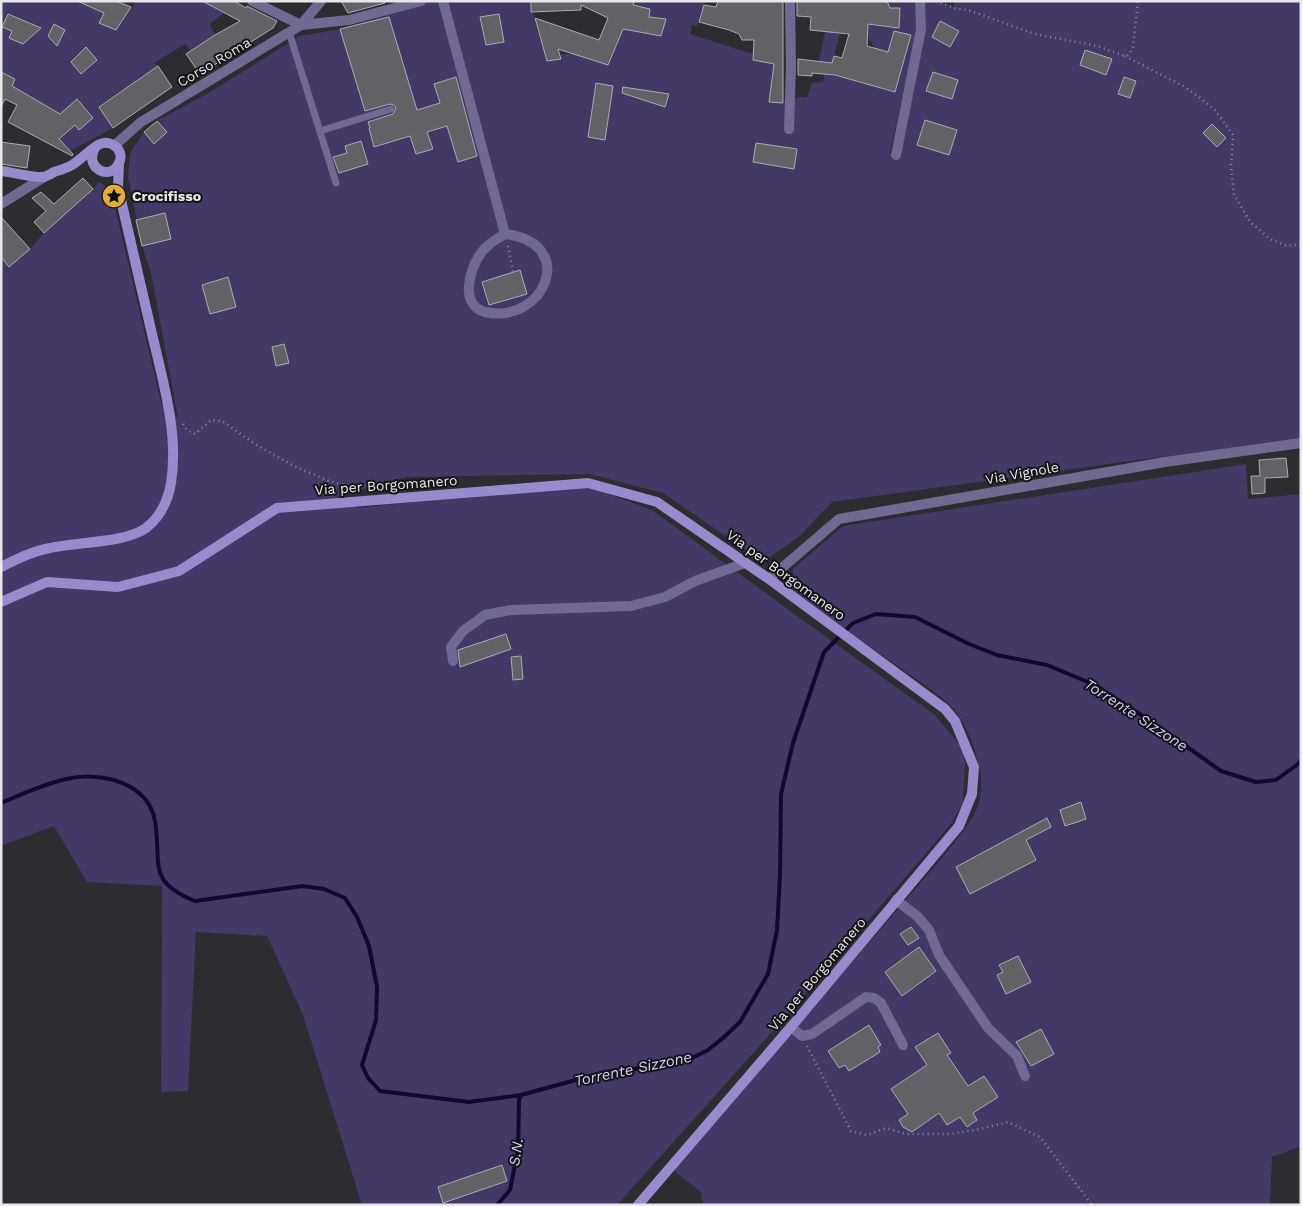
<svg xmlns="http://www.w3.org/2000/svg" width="1302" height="1206" viewBox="0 0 1302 1206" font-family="'Work Sans',sans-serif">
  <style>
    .green { fill: #433866 }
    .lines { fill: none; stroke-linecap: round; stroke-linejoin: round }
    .stream { stroke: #160632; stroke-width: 4 }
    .building { fill: #626166; stroke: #acabb0 }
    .path { stroke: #8e8d90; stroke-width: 2.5; stroke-dasharray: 1 4; stroke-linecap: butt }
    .service { stroke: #716992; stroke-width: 7 }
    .minor { stroke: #716992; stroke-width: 10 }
    .tertiary { stroke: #716992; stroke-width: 10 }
    .secondary { stroke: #988acc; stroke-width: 10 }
    .labels { text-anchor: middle; stroke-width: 4; stroke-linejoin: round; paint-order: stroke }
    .street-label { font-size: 14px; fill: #e8e7ea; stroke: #151517 }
    .poi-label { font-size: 14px; font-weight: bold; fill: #e8e7ea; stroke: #151517; text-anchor: start }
    .water-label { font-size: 15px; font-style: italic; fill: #d6cdfe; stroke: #151517 }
  </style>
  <rect width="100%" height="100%" fill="#2d2c30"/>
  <!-- green -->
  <g class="green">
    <polygon points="1,1 76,1 104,13 99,23 116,30 136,1 202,1 224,13 210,24 215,35 191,51 185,44 154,63 158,66 99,106 113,128 70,151 59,139 75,125 79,130 93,118 77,99 59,115 22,92 17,101 1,72"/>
    <path d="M431,1H531C532,19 542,42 547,60L560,59V55L571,53L608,65L634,1H705L697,26L692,25L690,34L753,54V60L774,64L769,102L785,103L799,97H807L812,83L823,82L826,62L819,61L825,32L840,33L829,74L895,92L911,36L894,31L883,69L875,48L867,36L868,24L898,28L900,8H890L887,1H914L917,30L890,153L899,155L923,1H939L954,7V1H1301V441L1160,457L832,502L800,536L763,562L663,493L589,474L407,477L336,497L358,508L433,500L585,488L598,490L652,510L804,621L935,715L963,749L965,764L963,803L951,824L781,1022L617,1205H362L303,1015L267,936L196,932L188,1091L161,1092L162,886L87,882L54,826L1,846V257L9,266L30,249L44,233L93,189L99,182L107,187L113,199L161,402L178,418L151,273L142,246L128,177L130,153L144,132L157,121L210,92L300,36L340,29Z"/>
    <path d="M1246,464L1248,499L1301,494V1146L1272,1157L1270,1205H703L701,1192L673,1170L947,852C959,836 976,818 980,798C986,772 969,725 951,706C935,691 917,680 899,667C864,642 828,619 792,596L793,569L843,526Z"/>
  </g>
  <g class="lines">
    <!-- stream -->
    <g class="stream">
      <path d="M1,803C22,794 44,784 66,779C100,771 148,782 155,821C162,864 146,881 195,901L303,886L324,889L345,898L357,917L369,946L377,987L376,1020L362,1065L368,1078L380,1091L469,1102L521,1095L605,1072L659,1066L688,1060L708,1050L723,1038L740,1022L768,974L777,930L780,875L781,794L793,743L824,652L853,623L876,614L915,617L969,644L997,655L1047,665L1095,685L1152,722L1221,771L1256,782L1276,780L1298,764L1301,760"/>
      <polyline points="497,1205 510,1190 518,1150 519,1100 521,1095"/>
    </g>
  </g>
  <!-- building -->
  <g class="building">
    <polygon points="77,1 116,1 131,7 116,30 99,23 104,13"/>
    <polygon points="202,1 234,1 246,8 247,6 277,21 273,28 203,72 200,68 197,70 186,54 215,35 240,21"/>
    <polygon points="341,1 384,1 385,3 348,13"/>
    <polygon points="531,1 634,1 633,5 650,9 649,17 666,19 661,36 623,29 608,65 558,49 561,59 547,61 535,18 599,40 608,18 581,5 581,10 531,12"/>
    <polygon points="718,1 783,1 783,103 769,102 774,64 753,60 754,40 742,40 739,34 729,30 699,22 704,5 716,7"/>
    <polygon points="797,1 887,1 890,8 900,8 899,28 868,24 867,46 888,52 894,31 911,35 895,92 835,75 812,73 812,76 798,75 798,59 832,63 834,56 842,58 849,34 810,30 811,17 797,16"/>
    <polygon points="8,14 41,28 23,44 9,38 12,31 2,27"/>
    <polygon points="499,14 504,42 486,45 480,17"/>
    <polygon points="389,17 417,110 440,103 434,84 456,77 477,156 458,162 447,126 427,132 433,149 416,154 410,136 374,147 369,128 370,128 368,122 393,114 396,108 394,105 390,104 365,111 340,29"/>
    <polygon points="940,21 959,31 950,47 932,37"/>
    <polygon points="54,24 65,30 57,46 48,36"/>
    <polygon points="86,47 97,60 81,74 71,62"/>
    <polygon points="1085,50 1112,59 1106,75 1080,65"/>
    <polygon points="158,66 172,87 113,128 99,107"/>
    <polygon points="1,72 15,79 12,86 60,114 77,99 93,118 79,130 75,125 59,139 73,154 72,156 8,122 17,105 5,99 1,107"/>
    <polygon points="933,72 958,80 952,99 926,91"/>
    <polygon points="1124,77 1136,81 1130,98 1118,94"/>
    <polygon points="596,83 613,86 605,140 588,137"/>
    <polygon points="623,87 669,94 665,107 622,93"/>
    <polygon points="925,120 957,130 949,155 917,145"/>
    <polygon points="157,121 167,132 154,144 144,132"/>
    <polygon points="1212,124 1226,138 1217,147 1203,133"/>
    <polygon points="361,141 368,164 339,173 333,157 347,153 345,146"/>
    <polygon points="1,142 30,146 27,168 1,164"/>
    <polygon points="756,143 797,149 794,169 753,162"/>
    <polygon points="83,178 93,189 44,233 34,222 46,211 32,198 41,192 54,204"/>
    <polygon points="165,213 171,239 142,246 136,220"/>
    <polygon points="1,217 30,249 9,267 1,257"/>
    <polygon points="520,270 527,294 489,305 482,282"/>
    <polygon points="228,277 236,307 210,314 202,285"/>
    <polygon points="284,344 289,363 276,366 272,347"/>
    <polygon points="1286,458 1288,477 1265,478 1265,493 1252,494 1251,476 1260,476 1259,460"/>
    <polygon points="506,634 511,649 460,667 458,650"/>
    <polygon points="521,656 523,679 513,680 511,657"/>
    <polygon points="1081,802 1086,819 1065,826 1060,810"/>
    <polygon points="1047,818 1051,827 1026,840 1036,860 970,894 956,867"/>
    <polygon points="911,927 919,938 908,945 900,934"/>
    <polygon points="919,947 936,971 902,996 885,972"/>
    <polygon points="1018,956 1031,982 1006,994 997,975 1003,972 999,965"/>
    <polygon points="869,1025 881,1045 878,1047 880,1052 849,1071 845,1065 839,1068 828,1051"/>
    <polygon points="1041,1029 1054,1054 1031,1066 1016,1042"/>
    <polygon points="938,1033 951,1053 947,1055 968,1086 984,1076 998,1097 973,1113 977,1120 967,1127 960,1117 947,1125 939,1113 912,1132 903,1127 899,1120 908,1114 891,1089 927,1065 915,1047"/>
    <polygon points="502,1165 507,1181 443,1203 438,1187"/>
  </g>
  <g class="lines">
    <!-- path -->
    <g class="path">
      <polyline points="936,1 957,9 968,10 1035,34 1097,46 1125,56 1129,55 1133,47 1138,1"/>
      <polyline points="1125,56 1183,86 1199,97 1215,110 1233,135 1231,167 1234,194 1250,222 1270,239 1287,246 1301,244"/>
      <polyline points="508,246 513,272"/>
      <polyline points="183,424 187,430 195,434 211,420 222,421 255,444 294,466 329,481 360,489"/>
      <polyline points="807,1046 851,1131 867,1135 886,1128 906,1134 950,1134 980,1129 1008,1122 1040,1137 1092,1205"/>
    </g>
    <!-- service -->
    <g class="service">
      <polyline points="289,32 336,183"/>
      <polyline points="320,131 391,109"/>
    </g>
    <!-- minor -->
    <g class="minor">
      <polyline points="252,1 301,25 349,20 421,1"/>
      <polyline points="443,1 505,234"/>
      <polyline points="789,129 791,68 790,1"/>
      <polyline points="896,155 921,29 920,1"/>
      <polyline points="1,204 44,177"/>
      <path d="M505,234C579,243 545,325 485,312C460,306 469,271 479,256C485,246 495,240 505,234Z"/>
      <polyline points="453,661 451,647 463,631 485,615 511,610 631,606 665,597 695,581 745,563"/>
      <polyline points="896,900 917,916 929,930 939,955 988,1028 1017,1056 1025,1076"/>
      <polyline points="791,1027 802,1036 812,1034 866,997 874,998 881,1003 903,1045"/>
    </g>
    <!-- tertiary -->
    <g class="tertiary">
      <polyline points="115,145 141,122 301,25 321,1"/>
      <polyline points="769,579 839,519 1165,462 1301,443"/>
    </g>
    <!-- secondary -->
    <g class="secondary">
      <path d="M1,171C12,172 33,178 44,177C47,176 51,174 54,172C60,170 67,168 72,165C82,159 90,149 100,144C112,139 125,151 119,163C111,182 83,168 95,148"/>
      <path d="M1,567C17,559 33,551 50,548C75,542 126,543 146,528C160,517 168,501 171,483C179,435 163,381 152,334C141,285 129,236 118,187L119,164"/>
      <polyline points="1,602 47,582 118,587 179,571 277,508 588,483 657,502 769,579 945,709 955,721 974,767 972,794 959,826 791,1027 638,1205"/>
    </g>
  </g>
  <!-- icons -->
  <defs>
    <g id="sight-disc" transform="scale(1.25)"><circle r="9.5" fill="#e4ae35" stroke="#151517"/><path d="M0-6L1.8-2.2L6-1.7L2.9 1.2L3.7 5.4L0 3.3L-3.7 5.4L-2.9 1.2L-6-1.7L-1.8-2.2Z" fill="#111"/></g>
  </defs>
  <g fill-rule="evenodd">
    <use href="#sight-disc" x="114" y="196"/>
  </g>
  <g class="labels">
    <!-- street labels -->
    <g class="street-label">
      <text transform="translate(214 62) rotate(-31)" y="5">Corso Roma</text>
      <text transform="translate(1022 473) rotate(-10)" y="5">Via Vignole</text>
      <text transform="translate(386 485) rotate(-4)" y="5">Via per Borgomanero</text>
      <text transform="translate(786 575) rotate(36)" y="5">Via per Borgomanero</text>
      <text transform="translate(817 974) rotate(-50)" y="5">Via per Borgomanero</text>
    </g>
    <!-- poi labels -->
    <g class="poi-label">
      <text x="132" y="201">Crocifisso</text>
    </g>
    <!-- water labels -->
    <g class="water-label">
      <text transform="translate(1136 715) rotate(33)" y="5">Torrente Sizzone</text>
      <text transform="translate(633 1069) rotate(-12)" y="5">Torrente Sizzone</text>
      <text transform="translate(516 1152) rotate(-82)" y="5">S.N.</text>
    </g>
  </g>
  <!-- border -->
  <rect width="1302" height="1206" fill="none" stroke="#e8e7ea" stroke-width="5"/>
</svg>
